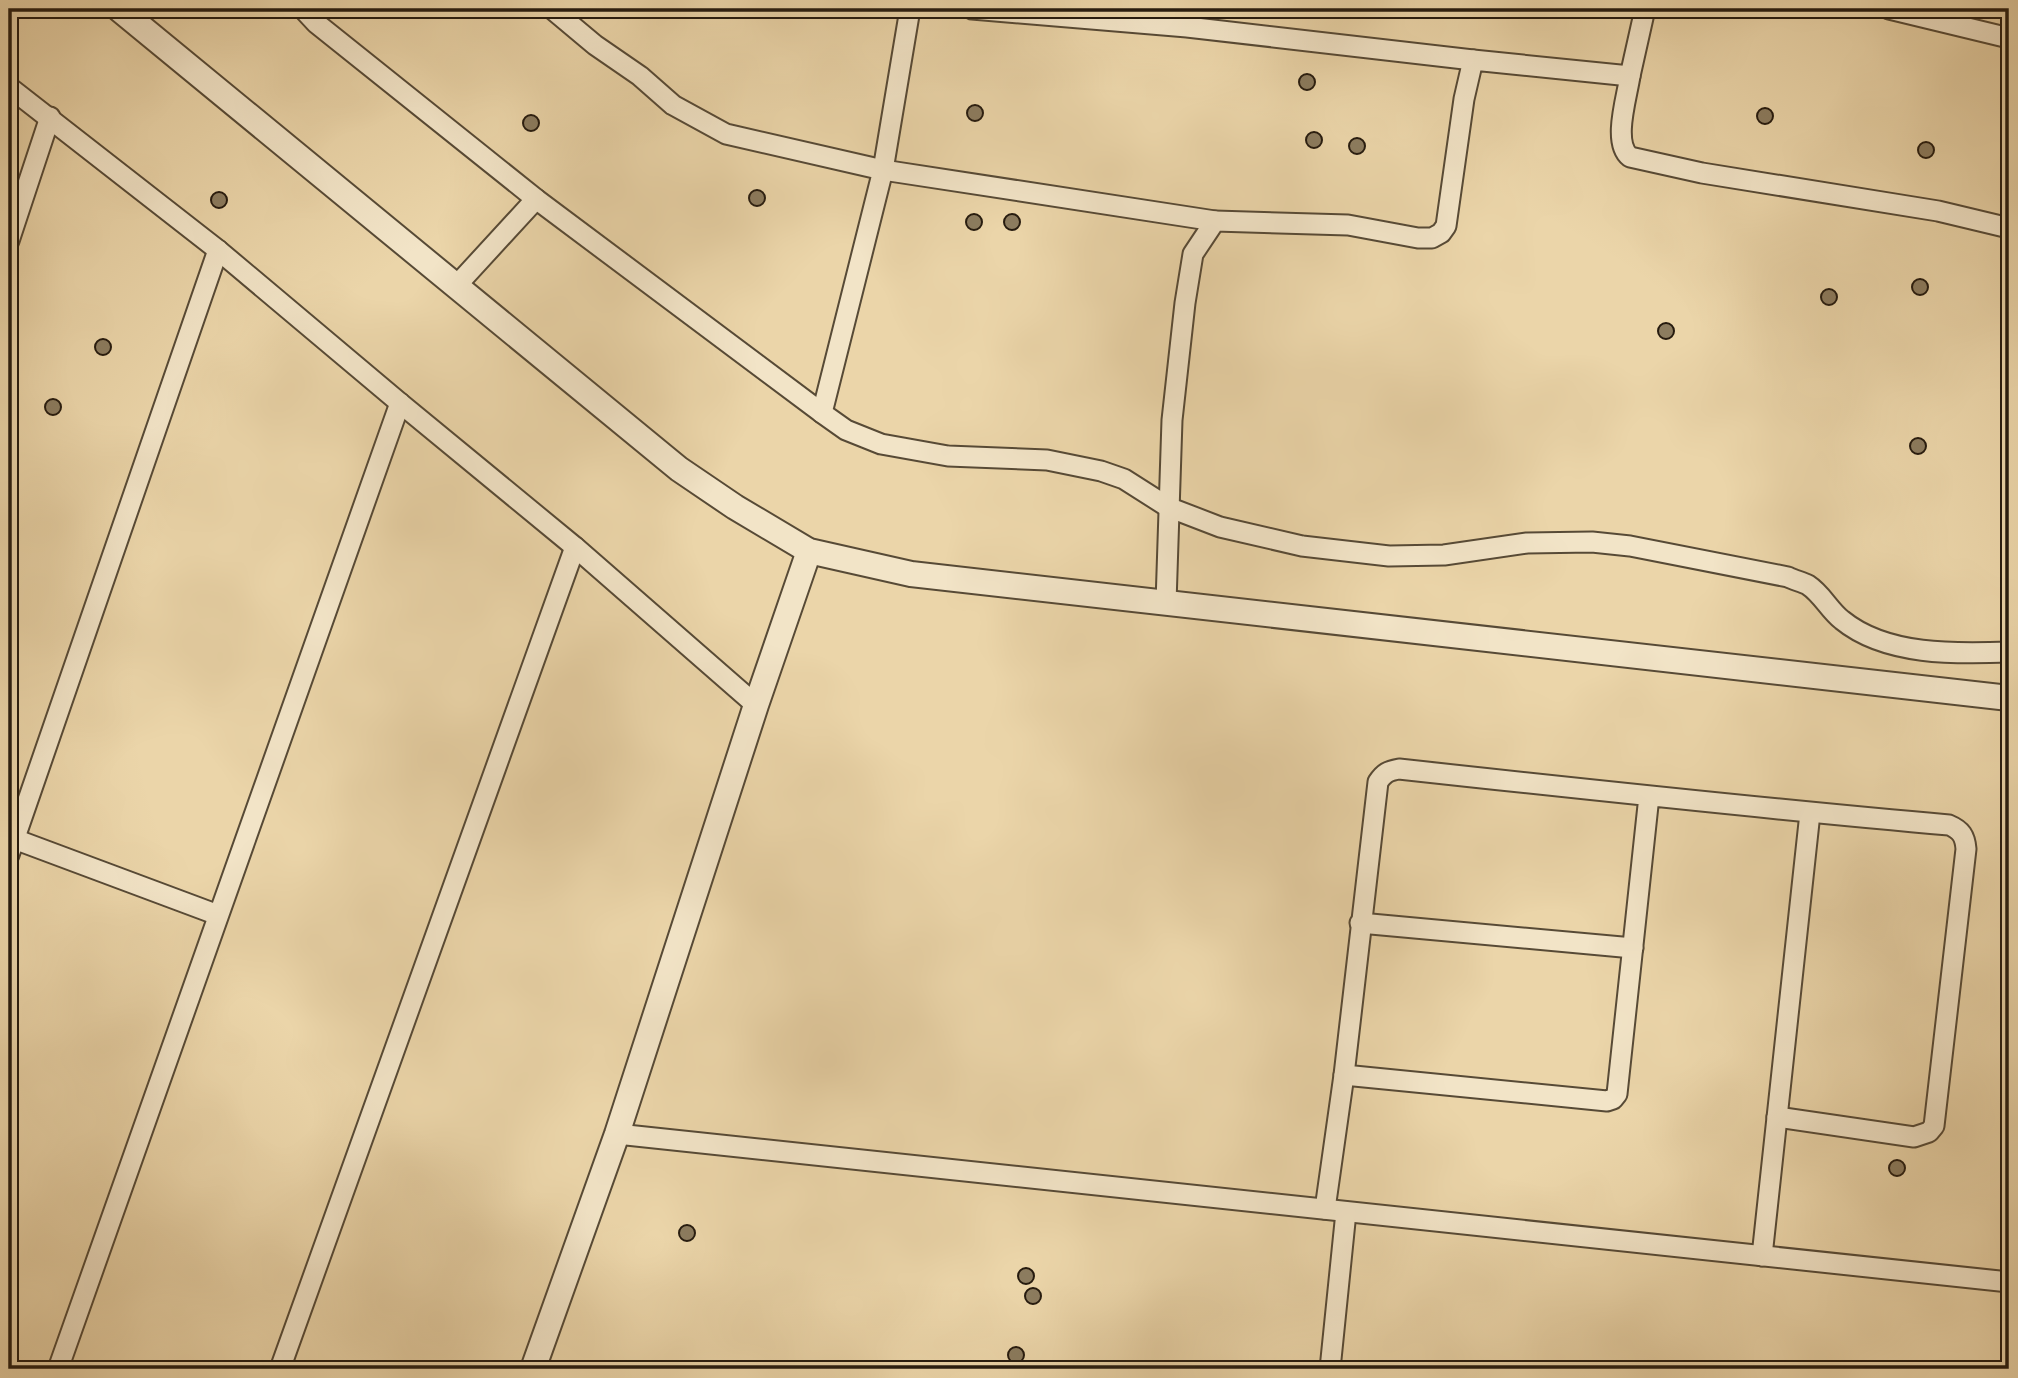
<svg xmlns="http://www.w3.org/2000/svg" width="2018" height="1378" viewBox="0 0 2018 1378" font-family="'Libre Bodoni',serif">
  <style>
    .building { fill: #8c7c5f; stroke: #261b0f; stroke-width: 2 }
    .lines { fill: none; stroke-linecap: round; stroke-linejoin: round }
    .minor-casing { stroke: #574a36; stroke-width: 23 }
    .tertiary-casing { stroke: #574a36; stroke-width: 28 }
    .minor { stroke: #f2e4c7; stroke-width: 19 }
    .tertiary { stroke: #f2e4c7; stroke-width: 24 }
  </style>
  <rect width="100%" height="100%" fill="#ebd5a9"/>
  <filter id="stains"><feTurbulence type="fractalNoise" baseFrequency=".00286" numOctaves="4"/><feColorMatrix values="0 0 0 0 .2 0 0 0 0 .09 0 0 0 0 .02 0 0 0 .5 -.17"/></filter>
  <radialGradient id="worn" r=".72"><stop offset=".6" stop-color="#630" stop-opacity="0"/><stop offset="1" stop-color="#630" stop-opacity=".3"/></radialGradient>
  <!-- building -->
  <g class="building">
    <circle cx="1307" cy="82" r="8"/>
    <circle cx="975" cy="113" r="8"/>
    <circle cx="1765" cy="116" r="8"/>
    <circle cx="531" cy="123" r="8"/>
    <circle cx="1314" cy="140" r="8"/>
    <circle cx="1357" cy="146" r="8"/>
    <circle cx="1926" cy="150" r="8"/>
    <circle cx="757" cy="198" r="8"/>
    <circle cx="219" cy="200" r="8"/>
    <circle cx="1012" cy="222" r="8"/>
    <circle cx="974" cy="222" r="8"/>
    <circle cx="1920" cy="287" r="8"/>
    <circle cx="1829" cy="297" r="8"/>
    <circle cx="1666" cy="331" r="8"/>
    <circle cx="103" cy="347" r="8"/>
    <circle cx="53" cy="407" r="8"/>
    <circle cx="1918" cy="446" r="8"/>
    <circle cx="1897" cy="1168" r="8"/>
    <circle cx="687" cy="1233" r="8"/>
    <circle cx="1026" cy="1276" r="8"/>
    <circle cx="1033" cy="1296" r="8"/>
    <circle cx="1016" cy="1355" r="8"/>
  </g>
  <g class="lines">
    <!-- minor casing -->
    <g class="minor-casing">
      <g id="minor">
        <polyline points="303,9 316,23 536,199 822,413"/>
        <polyline points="552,9 595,45 640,76 673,105 726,134 883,170 1215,221"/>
        <path d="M910,9L883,170L822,413L846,430L881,444L948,456L1047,460L1101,471L1124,479L1168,507L1220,527L1302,546L1389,556L1444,555L1527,543L1592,542L1630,546L1788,577C1794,580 1802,582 1808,585C1822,594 1829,610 1842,620C1886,656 1956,654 2009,652"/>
        <polyline points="972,9 1187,27 1473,60"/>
        <polyline points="1889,9 2009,38"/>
        <polyline points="1630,76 1645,9"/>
        <polyline points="9,87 218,250 400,403 575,547 756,705"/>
        <polyline points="9,241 50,117"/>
        <polyline points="457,285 536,199"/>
        <path d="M1166,603L1172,420L1185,303L1193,254L1215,221L1348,225L1418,238H1432L1441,233L1446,226L1464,99L1473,60L1630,76C1627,97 1612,143 1630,157L1702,173L1938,211L2009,228"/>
        <path d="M1649,796L1617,1094L1613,1099L1607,1101L1344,1075L1378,782C1384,773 1388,771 1399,769C1582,789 1765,809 1949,825C1961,830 1965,836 1966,849L1934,1126L1929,1132L1914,1137L1777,1117"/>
        <polyline points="9,837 218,915"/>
        <polyline points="9,855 218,250"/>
        <polyline points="1360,923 1633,948"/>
        <polyline points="617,1134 2009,1282"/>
        <polyline points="1325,1209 1344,1075"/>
        <polyline points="1762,1256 1810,813"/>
        <polyline points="58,1369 400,403"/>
        <polyline points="280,1369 575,547"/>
        <polyline points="1330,1369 1346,1212"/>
      </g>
    </g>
    <!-- tertiary casing -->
    <g class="tertiary-casing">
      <g id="tertiary">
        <polyline points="119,9 679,469 735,507 809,551 911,574 2009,698"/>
        <polyline points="533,1369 617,1134 756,705 809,551"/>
      </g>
    </g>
    <!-- minor -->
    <use href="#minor" class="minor"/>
    <!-- tertiary -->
    <use href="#tertiary" class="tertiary"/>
  </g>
  <!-- margin -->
  <rect width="2018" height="1378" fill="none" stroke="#ebd5a9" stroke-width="35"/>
  <rect x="10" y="10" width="1997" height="1357" fill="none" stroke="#261b0f" stroke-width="3.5"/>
  <rect x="18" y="18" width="1983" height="1343" fill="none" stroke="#261b0f" stroke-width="2"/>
  <rect width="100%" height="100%" filter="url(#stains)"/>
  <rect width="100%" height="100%" fill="url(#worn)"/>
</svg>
